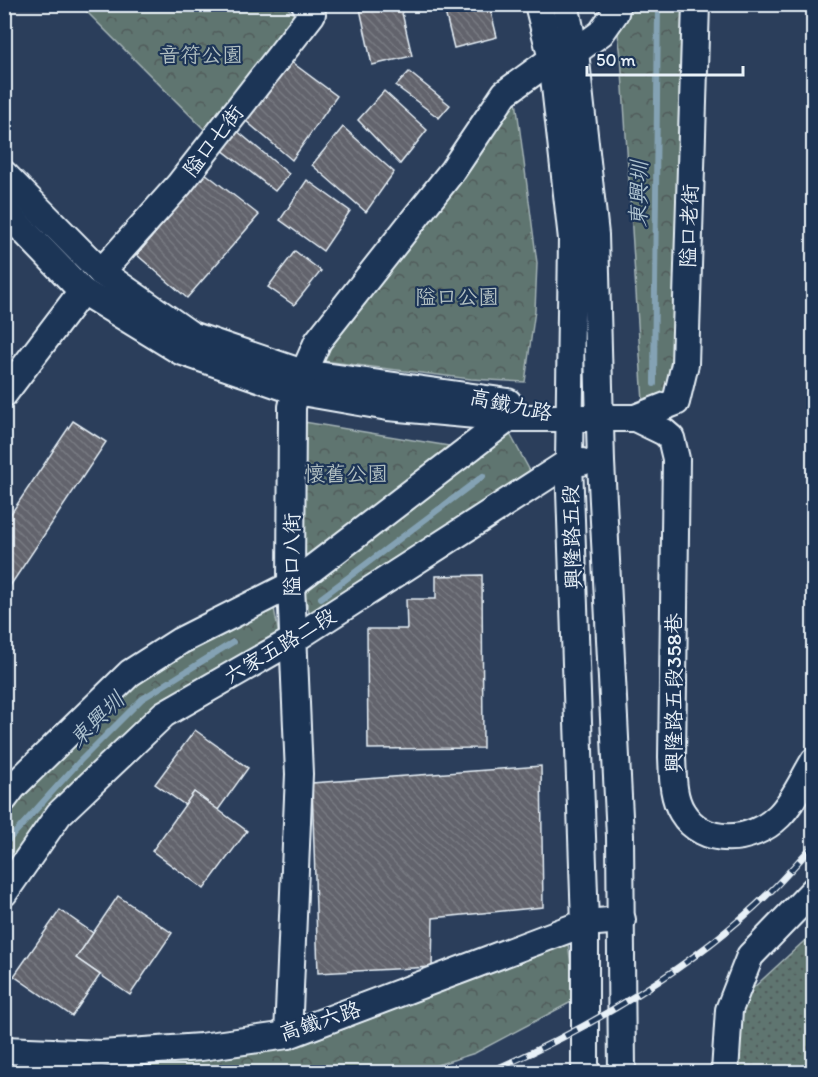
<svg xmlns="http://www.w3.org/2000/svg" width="818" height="1077" viewBox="0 0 818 1077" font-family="Itim,'LXGW WenKai TC',sans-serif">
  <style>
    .grass { fill: url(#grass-dots); stroke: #a3b2b4; stroke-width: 1.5 }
    .park { fill: url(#park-crowns); stroke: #a3b2b4; stroke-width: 1.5 }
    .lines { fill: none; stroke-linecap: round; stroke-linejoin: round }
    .stream { stroke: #84a2b4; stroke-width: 6 }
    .building { fill: url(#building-back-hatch); stroke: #e8f1f8; stroke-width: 1.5 }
    .minor-casing { stroke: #e8f1f8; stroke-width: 30 }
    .minor { stroke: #1d3557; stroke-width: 26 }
    .rail-casing { stroke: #e8f1f8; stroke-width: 7 }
    .rail { stroke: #1d3557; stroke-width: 4.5; stroke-dasharray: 14; stroke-linecap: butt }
    .labels { text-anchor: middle; stroke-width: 4.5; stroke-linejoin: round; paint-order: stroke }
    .park-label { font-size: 21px; fill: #b1bfc1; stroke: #1d3557 }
    .street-label { font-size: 21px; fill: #e8f1f8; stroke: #1d3557 }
    .water-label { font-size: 22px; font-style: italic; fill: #aec3d0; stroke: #1d3557 }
  </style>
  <defs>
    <pattern id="grass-dots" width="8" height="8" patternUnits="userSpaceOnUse" patternTransform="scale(1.5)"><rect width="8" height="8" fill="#5e746f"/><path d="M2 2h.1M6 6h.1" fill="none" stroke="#515c5b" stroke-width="1.8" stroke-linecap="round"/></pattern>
    <pattern id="park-crowns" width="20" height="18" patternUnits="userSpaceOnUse" patternTransform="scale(1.5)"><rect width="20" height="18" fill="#5e746f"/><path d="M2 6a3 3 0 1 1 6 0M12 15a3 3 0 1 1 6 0" fill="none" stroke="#515c5b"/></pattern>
    <pattern id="building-back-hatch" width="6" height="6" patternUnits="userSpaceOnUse" patternTransform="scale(1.5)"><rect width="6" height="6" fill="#62636c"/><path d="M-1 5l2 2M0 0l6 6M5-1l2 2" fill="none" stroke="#787a82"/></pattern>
  </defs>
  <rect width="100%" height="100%" fill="#2b3e5b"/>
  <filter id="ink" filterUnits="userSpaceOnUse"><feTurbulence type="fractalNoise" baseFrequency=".0167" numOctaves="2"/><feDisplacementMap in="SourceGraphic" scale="12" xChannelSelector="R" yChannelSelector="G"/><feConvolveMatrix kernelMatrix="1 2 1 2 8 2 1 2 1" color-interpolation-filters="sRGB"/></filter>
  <g filter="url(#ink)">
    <!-- grass -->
    <polygon class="grass" points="813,933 813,1072 735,1072 739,1001"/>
    <!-- park -->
    <g class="park">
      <polygon points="80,5 285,5 295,16 206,131"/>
      <polygon points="614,5 684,5 678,360 670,397 643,402 621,56"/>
      <polygon points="514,85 537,263 535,310 525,382 471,379 315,360"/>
      <polygon points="304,422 455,447 300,564"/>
      <polygon points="510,434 530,471 310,616 303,586"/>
      <polygon points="273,602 279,636 156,706 5,875 5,815 12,804 142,678"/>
      <polygon points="568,942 575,1000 475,1053 415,1072 96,1072 300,1046"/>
      <polygon points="5,1059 79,1072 5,1072"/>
    </g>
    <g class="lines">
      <!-- stream -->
      <g class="stream">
        <polyline points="654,384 658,4"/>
        <polyline points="321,598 483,476"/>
        <polyline points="4,845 80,761 142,699 233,642"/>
      </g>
    </g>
    <!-- building -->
    <g class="building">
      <polygon points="359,4 400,4 412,56 372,65"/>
      <polygon points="443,4 489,4 497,37 454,48"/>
      <polygon points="290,61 337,96 292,160 246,121"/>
      <polygon points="409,72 450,105 439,118 396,86"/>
      <polygon points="384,91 427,130 400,164 358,120"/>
      <polygon points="343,127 394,172 366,212 312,165"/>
      <polygon points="236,130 289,174 275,191 221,149"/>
      <polygon points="205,173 259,215 187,298 137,255"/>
      <polygon points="307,180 350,211 323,251 280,220"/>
      <polygon points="295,251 321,271 294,305 268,287"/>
      <polygon points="73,421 106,442 4,595 4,524"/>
      <polygon points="482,575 483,748 368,749 367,629 407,629 406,599 436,599 436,576"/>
      <polygon points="195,730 248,768 218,810 194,792 185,805 155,784"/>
      <polygon points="541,766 543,907 433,918 432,967 318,973 312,783"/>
      <polygon points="194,792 247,831 204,889 152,851"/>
      <polygon points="118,896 172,933 130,995 76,958"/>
      <polygon points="60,910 93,933 76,958 100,975 72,1016 14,976"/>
    </g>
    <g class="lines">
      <!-- minor casing -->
      <g class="minor-casing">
        <g id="minor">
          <polyline points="538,4 552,59 572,239 569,462 585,923 585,1072"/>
          <polyline points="565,4 575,52 595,235 601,462 620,836 622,1072"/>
          <polyline points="4,174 101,272 191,335 303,373 508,402"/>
          <path d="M4,210L82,291L180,351L296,391L388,407L509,418H635L664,432L671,438L676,459L672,757C673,775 672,796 682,812C703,847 752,843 779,816C794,801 803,779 814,761"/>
          <polyline points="101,272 179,185 312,14 305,4"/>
          <polyline points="4,394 82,291"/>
          <polyline points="635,418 676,402 685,364 696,4"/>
          <polyline points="4,799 13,787 130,673 180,641 291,585 509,418"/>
          <polyline points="4,893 59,814 164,714 293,640 569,462 582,462"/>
          <polyline points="288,1035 299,774 291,585 292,407 296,391 318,341 453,170 505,93 552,59 575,52 601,33 615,13 617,4"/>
          <polyline points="4,1050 101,1054 201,1047 288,1035 585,923 622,920"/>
          <polyline points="725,1072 729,1010 750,956 814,890"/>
        </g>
      </g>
      <!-- minor -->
      <use href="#minor" class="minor"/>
      <!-- rail casing -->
      <g class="rail-casing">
        <path id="rail" d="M489,1072C589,1029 696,966 773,889C787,875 800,859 814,845"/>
      </g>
      <!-- rail -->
      <use href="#rail" class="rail"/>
    </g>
  </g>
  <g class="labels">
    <!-- park labels -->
    <g class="park-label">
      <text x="201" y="62">音符公園</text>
      <text x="457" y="304">隘口公園</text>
      <text x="346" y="481">懷舊公園</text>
    </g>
    <!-- street labels -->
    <g class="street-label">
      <text transform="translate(213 141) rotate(-52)" y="7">隘口七街</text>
      <text transform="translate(689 226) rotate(-88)" y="7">隘口老街</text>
      <text transform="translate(511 405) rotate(12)" y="7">高鐵九路</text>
      <text transform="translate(572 537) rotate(-92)" y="7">興隆路五段</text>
      <text transform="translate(292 555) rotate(-90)" y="7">隘口八街</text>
      <text transform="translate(280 646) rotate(-31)" y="7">六家五路二段</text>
      <text transform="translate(674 693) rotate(-90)" y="7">興隆路五段358巷</text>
      <text transform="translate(320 1021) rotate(-18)" y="7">高鐵六路</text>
    </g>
    <!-- water labels -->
    <g class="water-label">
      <text transform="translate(638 194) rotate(-89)" y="8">東興圳</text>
      <text transform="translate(96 719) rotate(-45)" y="8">東興圳</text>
    </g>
  </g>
  <!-- margin -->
  <rect width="818" height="1077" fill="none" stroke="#1d3557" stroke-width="24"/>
  <rect x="12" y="12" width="794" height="1053" fill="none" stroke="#e8f1f8" stroke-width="2" filter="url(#ink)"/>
  <!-- scale -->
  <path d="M587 66v9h156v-9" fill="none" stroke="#e8f1f8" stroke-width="3"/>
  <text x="596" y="66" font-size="18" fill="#e8f1f8" stroke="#1d3557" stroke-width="4.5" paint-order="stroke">50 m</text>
</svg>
